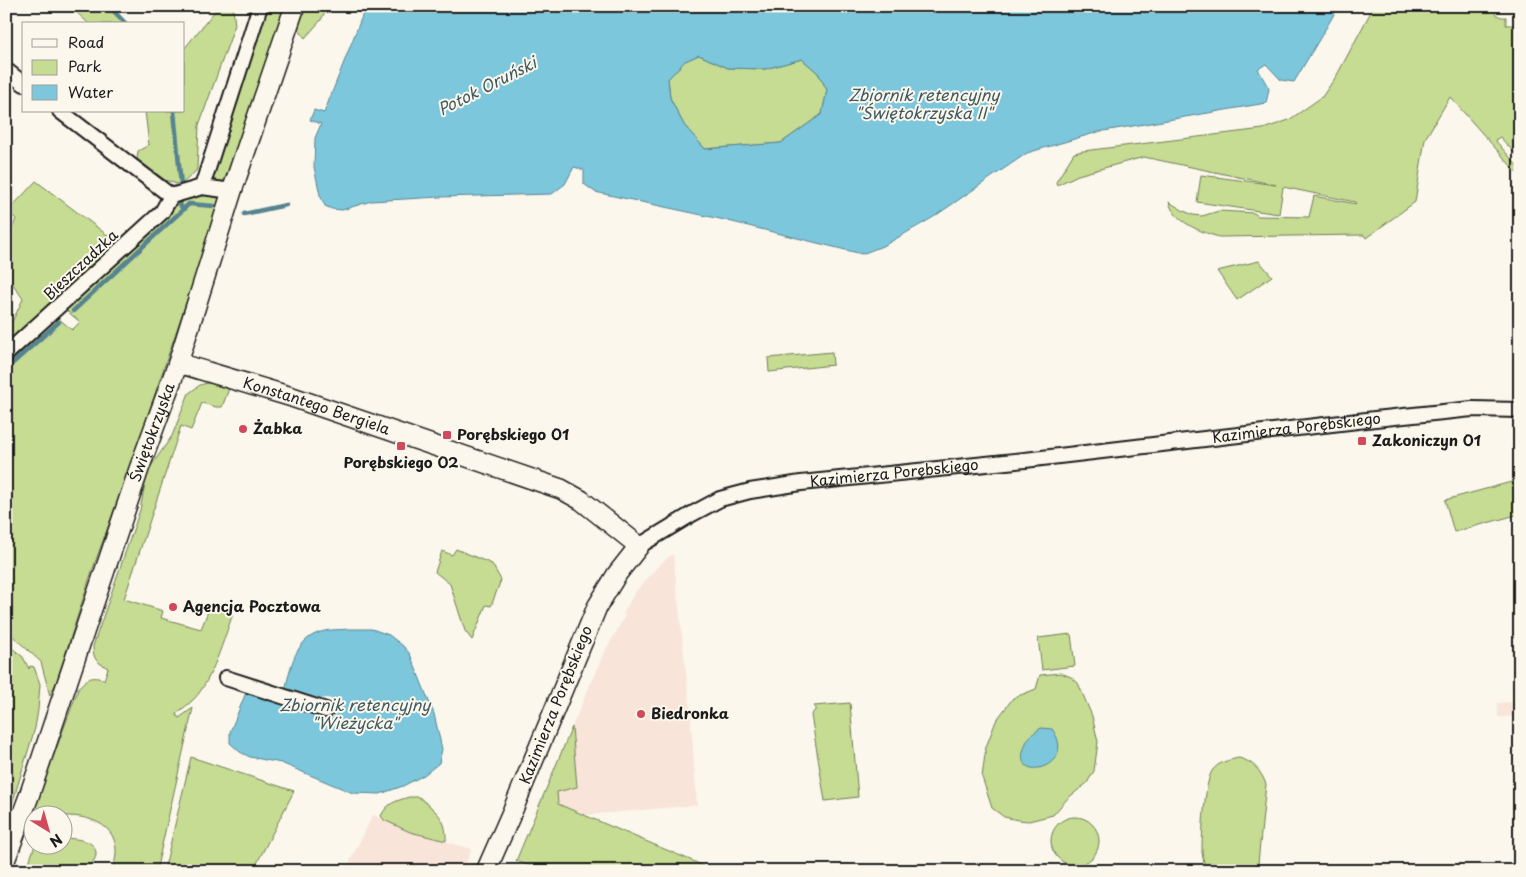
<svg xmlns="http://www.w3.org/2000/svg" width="1526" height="877" viewBox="0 0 1526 877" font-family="'Playpen Sans',sans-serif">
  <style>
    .built { fill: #f8e4d8 }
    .green { fill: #c5dc92; stroke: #707c57 }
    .water { fill: #7dc7dd; stroke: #568390; fill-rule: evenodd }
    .pier { fill: #fbf7ec }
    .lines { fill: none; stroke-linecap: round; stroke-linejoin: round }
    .stream { stroke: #568390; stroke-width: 4.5 }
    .street-casing { stroke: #1c1c1c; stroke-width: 18 }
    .secondary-casing { stroke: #1c1c1c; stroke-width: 22 }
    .street { stroke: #fbf7ec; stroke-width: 14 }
    .secondary { stroke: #fbf7ec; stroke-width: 19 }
    .poi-dot { fill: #d1495b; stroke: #fbf7ec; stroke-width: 2 }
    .labels { text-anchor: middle; stroke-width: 4; stroke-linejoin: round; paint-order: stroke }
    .street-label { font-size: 15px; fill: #1c1c1c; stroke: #fbf7ec }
    .poi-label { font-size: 15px; font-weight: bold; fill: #1c1c1c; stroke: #fbf7ec; text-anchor: start }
    .water-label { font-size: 16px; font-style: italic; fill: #3e5860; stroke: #fbf7ec }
  </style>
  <rect width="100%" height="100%" fill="#fbf7ec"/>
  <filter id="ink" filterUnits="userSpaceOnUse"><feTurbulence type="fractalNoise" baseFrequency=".02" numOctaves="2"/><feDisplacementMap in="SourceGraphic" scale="10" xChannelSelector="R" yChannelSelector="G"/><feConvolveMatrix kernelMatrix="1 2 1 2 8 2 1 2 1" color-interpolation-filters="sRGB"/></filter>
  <g filter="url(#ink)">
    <!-- built -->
    <g class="built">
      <polygon points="673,554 690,709 697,805 586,815 558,804 556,792 577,787 572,727 602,657 625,616 623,614 634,594 660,564"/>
      <polygon points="1516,702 1517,716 1498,717 1497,703"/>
      <polygon points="373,815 410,832 472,849 462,871 345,871"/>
    </g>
    <!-- green -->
    <g class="green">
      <polygon points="70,6 107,6 126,24 89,24"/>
      <polygon points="219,6 230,6 233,9 235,25 199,125 197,168 196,171 183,183 177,184 165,180 137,159 138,151 149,145 145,111 184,111 184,49"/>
      <polygon points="266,6 286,6 232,171 226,180 219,182 213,178 213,166"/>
      <polygon points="306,6 328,6 321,20 305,38 298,29"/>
      <path d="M1374,6H1491C1494,13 1498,18 1506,17V25H1520V73L1517,104L1520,132V159L1500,137L1495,140L1520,169V176L1450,97L1425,139L1415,202L1366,238L1364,235L1219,237C1201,232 1174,222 1169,202L1184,211L1193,215L1202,216L1219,211L1254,213L1258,216L1309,217L1314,196L1356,204L1355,202L1283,187L1279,214L1197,202L1201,175L1276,185L1144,157L1078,175L1057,185L1056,182L1074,153L1083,151L1263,129L1289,120L1322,97L1337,75Z"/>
      <polygon points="699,55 728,68 765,69 802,59 818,73 827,90 822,114 781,143 705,149 684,125 670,98 668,78 685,61"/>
      <polygon points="36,181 119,244 6,348 6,328 13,320 23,299 13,284 6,278 6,244 16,219 8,211"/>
      <path d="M208,194C215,195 218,196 220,203L140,438L92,571L57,680L50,696L41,662L6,630V361L57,317L72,330L80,322L67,311V308L173,210C182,197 193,195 208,194Z"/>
      <polygon points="1259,261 1272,276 1237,300 1217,271"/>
      <polygon points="832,352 833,365 769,372 768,358"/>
      <path d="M207,383L230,386L222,407H216L202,403L191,430L181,426L124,599L163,611L161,618L201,629L209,609L233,614C224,638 212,681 194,699C189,704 182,709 176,714L179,718L193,708L157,867L152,871H112C127,831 98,815 63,816L62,814H32V820L31,817L79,687C87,678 93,675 104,680L108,668C97,662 93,660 93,646L140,510L146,478L151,466L172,436L189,393L200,385Z"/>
      <polygon points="1515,481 1520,498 1520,514 1454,532 1445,500"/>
      <polygon points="456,549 492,564 501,580 491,606 486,605 472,640 465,631 450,584 435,572 442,551 452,555"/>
      <polygon points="1071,634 1075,666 1042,670 1038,638"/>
      <polygon points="6,643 23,657 29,669 30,666 34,667 40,684 38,710 35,728 6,824"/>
      <polygon points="1061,673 1071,677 1078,683 1092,716 1098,742 1094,771 1087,783 1068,798 1053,815 1029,821 1018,820 1004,817 992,808 982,777 986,747 996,721 1013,698 1036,689 1040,675"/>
      <polygon points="850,703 858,797 825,801 811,715 816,709 814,706"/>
      <polygon points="572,727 577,787 557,792 558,804 695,862 711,871 546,871 516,861"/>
      <polygon points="191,757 294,791 253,871 164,871"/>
      <path d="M1239,758C1254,762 1260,770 1266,784L1258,863L1253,871H1208C1204,865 1203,859 1202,852C1202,836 1204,784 1212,771C1218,762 1229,760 1239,758Z"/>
      <path d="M409,797H419C435,811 447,817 446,841L410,832L384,820L381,816C387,803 396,801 409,797Z"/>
      <circle cx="1075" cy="841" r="24"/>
      <path d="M63,838C73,839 97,838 96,855C95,862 89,866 83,871H46L27,868L35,845H45V846L62,844Z"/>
    </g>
    <!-- water -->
    <g class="water">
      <path d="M366,6H1339L1294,82L1281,80L1266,64L1258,69L1269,89L1266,103L1098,132L1027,153L932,218L885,245L862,254L716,218L595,192L584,184V170L574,167L565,184L552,194L439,197L371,201L342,210L332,209L325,206L320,195L314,167L315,138L321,124L310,120L314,110L324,113ZM699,55L728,68L765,69L802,59L818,73L827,90L822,114L781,143L705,149L684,125L670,98L668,79L685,61Z"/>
      <path d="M349,629H372L389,635L403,646L410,654L434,714L442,749L439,763L424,775L403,786L380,794L353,793L281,763L250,757L240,752L230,743V732L247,690L285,692C290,668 295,639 321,632C330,629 340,630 349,629Z"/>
      <path d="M1041,728L1052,729C1079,765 1016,784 1023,752C1027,738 1029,736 1041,728Z"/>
    </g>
    <!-- pier -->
    <circle class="pier" cx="326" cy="709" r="11"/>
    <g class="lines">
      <!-- stream -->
      <g class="stream">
        <polyline points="109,6 126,24"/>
        <polyline points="174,111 181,186"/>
        <polyline points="179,202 183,210"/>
        <polyline points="244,214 286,205"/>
        <polyline points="73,311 189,204 214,206"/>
        <polyline points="6,369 59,322"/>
      </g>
      <!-- street casing -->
      <g class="street-casing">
        <g id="street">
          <polyline points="6,70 24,84"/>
          <polyline points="60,111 171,196"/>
          <polyline points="202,187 260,6"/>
          <polyline points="171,196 202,187 232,191"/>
          <polyline points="6,354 162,212 171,196"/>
          <path id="s1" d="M639,546L692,514L720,499L750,491L801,483L1025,460L1375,419L1472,409L1520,410"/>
          <polyline points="226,678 326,710"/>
        </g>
      </g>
      <!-- secondary casing -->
      <g class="secondary-casing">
        <g id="secondary">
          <path id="s2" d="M178,363L292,397L561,489L581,500L639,546L617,574L597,607L512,812L486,871"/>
          <path id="s3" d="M6,858L29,796L139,469L178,363L232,191L295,6"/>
        </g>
      </g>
      <!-- street -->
      <use href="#street" class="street"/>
      <!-- secondary -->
      <use href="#secondary" class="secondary"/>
    </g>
  </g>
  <!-- markers -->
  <g class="poi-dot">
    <circle cx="243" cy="429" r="5"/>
    <rect x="442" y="430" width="10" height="10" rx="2.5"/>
    <rect x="1357" y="436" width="10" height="10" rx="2.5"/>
    <rect x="396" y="441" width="10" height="10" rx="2.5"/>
    <circle cx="173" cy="607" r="5"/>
    <circle cx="641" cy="714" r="5"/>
  </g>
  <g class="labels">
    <!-- street labels -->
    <g class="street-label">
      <text transform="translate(81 265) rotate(-43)" y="5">Bieszczadzka</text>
      <text dy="5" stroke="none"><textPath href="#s2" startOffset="145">Konstantego Bergiela</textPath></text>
      <text dy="5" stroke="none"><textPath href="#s1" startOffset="675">Kazimierza Porębskiego</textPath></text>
      <text dy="5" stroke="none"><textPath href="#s3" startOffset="450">Świętokrzyska</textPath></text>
      <text dy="5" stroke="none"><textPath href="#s1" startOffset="270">Kazimierza Porębskiego</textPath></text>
      <text transform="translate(556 705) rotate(-68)" y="5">Kazimierza Porębskiego</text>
    </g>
    <!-- poi labels -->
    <g class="poi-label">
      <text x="253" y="434">Żabka</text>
      <text x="457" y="440">Porębskiego 01</text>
      <text x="1372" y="446">Zakoniczyn 01</text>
      <text x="401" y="468" text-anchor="middle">Porębskiego 02</text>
      <text x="183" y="612">Agencja Pocztowa</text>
      <text x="651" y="719">Biedronka</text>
    </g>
    <!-- water labels -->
    <g class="water-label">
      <text transform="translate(487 86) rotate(-27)" y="6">Potok Oruński</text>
      <text x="924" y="101">Zbiornik retencyjny<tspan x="924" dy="18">"Świętokrzyska II"</tspan></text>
      <text x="355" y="711">Zbiornik retencyjny<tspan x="355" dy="18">"Wieżycka"</tspan></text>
    </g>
  </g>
  <!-- margin -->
  <rect width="1526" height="877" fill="none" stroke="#fbf7ec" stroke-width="25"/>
  <rect x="12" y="12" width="1501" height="852" fill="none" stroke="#1c1c1c" stroke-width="2" filter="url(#ink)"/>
  <!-- legend -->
  <rect x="22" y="22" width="162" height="90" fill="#fbf7ec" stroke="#a29f99"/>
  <rect x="32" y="39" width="25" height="8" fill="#fbf7ec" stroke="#a29f99"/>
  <text x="68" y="48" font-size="15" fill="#1c1c1c">Road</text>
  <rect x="32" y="60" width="25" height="15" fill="#c5dc92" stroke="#a29f99"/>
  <text x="68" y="72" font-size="15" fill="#1c1c1c">Park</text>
  <rect x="32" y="85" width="25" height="15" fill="#7dc7dd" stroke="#a29f99"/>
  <text x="68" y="98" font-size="15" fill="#1c1c1c">Water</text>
  <!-- north arrow -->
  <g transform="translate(48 830) rotate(143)"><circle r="24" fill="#fbf7ec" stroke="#a29f99"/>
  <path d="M0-4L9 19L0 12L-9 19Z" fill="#d1495b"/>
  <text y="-8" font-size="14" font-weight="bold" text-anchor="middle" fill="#1c1c1c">N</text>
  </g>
</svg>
